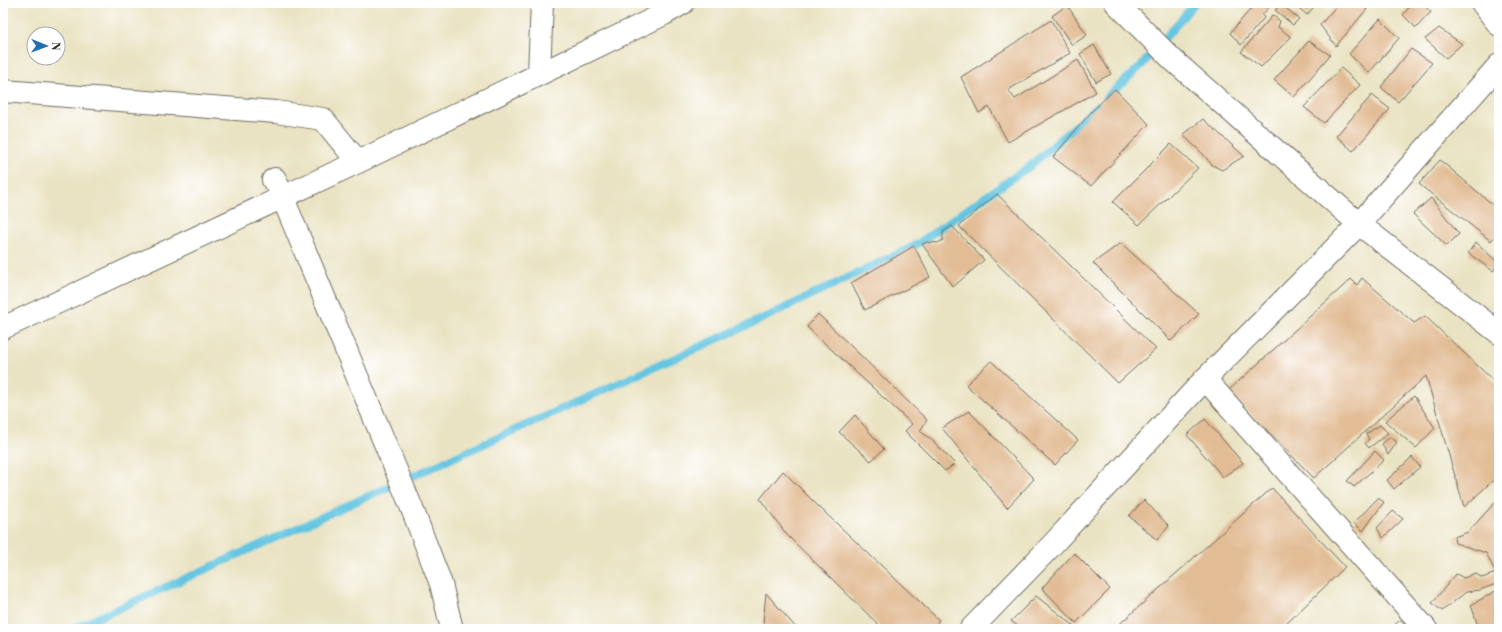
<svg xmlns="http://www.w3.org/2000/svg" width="1502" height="632" viewBox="0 0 1502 632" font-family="'Libre Bodoni',serif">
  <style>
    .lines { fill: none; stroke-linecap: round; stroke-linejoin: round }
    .stream { stroke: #63c5e1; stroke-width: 8 }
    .building { fill: #e2bc94 }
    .minor-casing { stroke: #6e6b60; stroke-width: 24 }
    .minor { stroke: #fff; stroke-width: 22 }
  </style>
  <rect width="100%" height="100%" fill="#fff"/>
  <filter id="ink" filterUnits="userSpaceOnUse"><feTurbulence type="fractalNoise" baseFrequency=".025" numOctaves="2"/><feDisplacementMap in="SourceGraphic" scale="8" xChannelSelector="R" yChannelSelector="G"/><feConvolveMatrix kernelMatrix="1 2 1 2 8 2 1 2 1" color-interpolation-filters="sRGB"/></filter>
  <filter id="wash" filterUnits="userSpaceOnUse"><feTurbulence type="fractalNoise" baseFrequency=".012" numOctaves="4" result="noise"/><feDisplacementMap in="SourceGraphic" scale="16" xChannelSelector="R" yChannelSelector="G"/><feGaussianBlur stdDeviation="0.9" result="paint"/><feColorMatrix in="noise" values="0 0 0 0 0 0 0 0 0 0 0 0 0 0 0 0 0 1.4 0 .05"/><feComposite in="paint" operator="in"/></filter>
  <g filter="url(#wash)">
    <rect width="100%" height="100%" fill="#eae3c3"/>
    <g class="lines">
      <!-- stream -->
      <g class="stream">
        <polyline points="1107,97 1142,65 1195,3"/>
        <polyline points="73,629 766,317 914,246 1030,166 1098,106"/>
      </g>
    </g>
    <g id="blocks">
      <!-- building -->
      <g class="building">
        <polygon points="1256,3 1273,3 1262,15 1264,18 1241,45 1230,33"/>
        <polygon points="1293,3 1317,3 1307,15"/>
        <polygon points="1339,3 1360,3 1367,9 1336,46 1320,25"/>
        <polygon points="1412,3 1421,3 1431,12 1416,28 1403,15"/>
        <polygon points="1281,4 1299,19 1293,25 1275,10"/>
        <polygon points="1067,5 1087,35 1072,45 1052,16"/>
        <polygon points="1273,15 1280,21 1278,27 1291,37 1261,67 1241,52"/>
        <polygon points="1380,19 1399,38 1369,73 1349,54"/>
        <polygon points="1051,20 1070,53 1008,90 1015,99 1078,60 1096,92 1008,142 989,107 979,113 961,77"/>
        <polygon points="1439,28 1462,44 1446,58 1425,39"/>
        <polygon points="1309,41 1330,55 1294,97 1274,80"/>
        <polygon points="1094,45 1111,74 1096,82 1080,54"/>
        <polygon points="1411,49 1432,63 1398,102 1381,87"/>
        <polygon points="1341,68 1360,85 1324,123 1304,107"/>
        <polygon points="1115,89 1149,124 1091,186 1053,157 1091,112"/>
        <polygon points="1372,95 1390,109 1353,151 1336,136"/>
        <polygon points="1203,119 1244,156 1222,170 1212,165 1203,154 1183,135"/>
        <polygon points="1171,144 1198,168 1139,225 1113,202"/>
        <polygon points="1440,160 1499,210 1499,231 1491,241 1419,184"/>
        <polygon points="997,194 1156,349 1118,383 959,226"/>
        <polygon points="1431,198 1459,234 1447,246 1413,214"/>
        <polygon points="952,226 984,260 953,287 922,244 927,242 938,243 943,240 943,232"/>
        <polygon points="1476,242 1498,263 1493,271 1468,253"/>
        <polygon points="1121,243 1199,314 1171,341 1093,263"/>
        <polygon points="914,246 930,277 865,310 851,283"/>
        <polygon points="1362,278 1414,323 1425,316 1499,386 1499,475 1464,507 1426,376 1314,478 1228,391 1351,279 1357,285"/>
        <polygon points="818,314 927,420 920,431 934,442 955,464 945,471 905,431 912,424 807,327"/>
        <polygon points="991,361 1078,440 1055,465 966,385"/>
        <polygon points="1414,396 1435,428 1416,448 1385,421"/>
        <polygon points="969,411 1034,479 1007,508 942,428"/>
        <polygon points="855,415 884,449 871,461 839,432"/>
        <polygon points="1205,419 1243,463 1223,477 1187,435"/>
        <polygon points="1380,425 1388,433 1369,448 1365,443 1369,439 1366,434"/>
        <polygon points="1390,437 1397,442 1388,455 1382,444"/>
        <polygon points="1375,451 1384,460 1354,487 1347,481"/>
        <polygon points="1412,457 1420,467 1394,489 1387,480"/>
        <polygon points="783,471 818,506 939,620 933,629 883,629 787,535 760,499"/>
        <polygon points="1272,488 1345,567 1281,629 1216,629 1212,625 1208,629 1114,629"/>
        <polygon points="1378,498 1384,502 1363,531 1354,523"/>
        <polygon points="1498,499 1499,501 1499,629 1479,629 1471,605 1499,589 1496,584 1480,590 1466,592 1442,611 1432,603 1456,574 1464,578 1475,573 1482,578 1496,573 1486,553 1455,543 1454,537 1468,532"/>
        <polygon points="1144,500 1169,526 1157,540 1129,516"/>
        <polygon points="1393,511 1403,519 1383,538 1377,528"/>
        <polygon points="1074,553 1110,589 1076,623 1042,588"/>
        <polygon points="766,593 797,629 767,629 763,623"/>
        <polygon points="1036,596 1073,625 1070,629 1022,629 1011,621"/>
        <polygon points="1400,620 1412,629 1390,629"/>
      </g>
    </g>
  </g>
  <g filter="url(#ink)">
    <use href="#blocks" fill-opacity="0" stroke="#6e6b60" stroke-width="1"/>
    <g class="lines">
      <!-- minor casing -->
      <g class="minor-casing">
        <g id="minor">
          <polyline points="1116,3 1173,60 1359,224 1499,333"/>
          <polyline points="1482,3 1499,25"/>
          <polyline points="539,73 542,3"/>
          <polyline points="3,91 276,112 323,119 358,162"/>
          <polyline points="273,180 275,179 411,506 441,584 452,629"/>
          <polyline points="3,328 358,162 664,14 683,3"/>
          <polyline points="1205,379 1426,629"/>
          <polyline points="971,629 1051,546 1205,379 1359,224 1499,65"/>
        </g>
      </g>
      <!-- minor -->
      <use href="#minor" class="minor"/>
    </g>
  </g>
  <!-- margin -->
  <rect width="1502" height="632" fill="none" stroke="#fff" stroke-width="16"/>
  <!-- north arrow -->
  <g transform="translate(46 46) rotate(91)"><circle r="19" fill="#ffffff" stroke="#aaaaaa"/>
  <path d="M0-3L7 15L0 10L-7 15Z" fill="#1f6fb2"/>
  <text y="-6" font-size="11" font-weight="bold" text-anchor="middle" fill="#2b2b2b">N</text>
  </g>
</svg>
